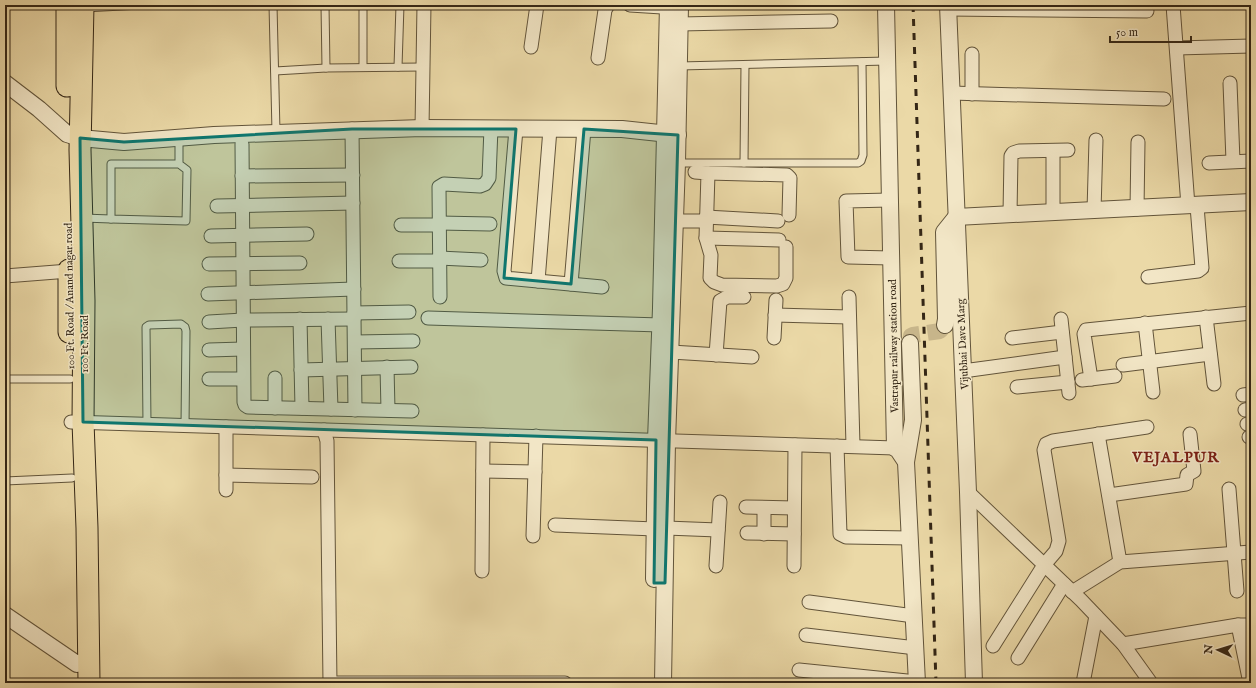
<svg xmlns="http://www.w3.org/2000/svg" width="1256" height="688" viewBox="0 0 1256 688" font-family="'IM FELL English',serif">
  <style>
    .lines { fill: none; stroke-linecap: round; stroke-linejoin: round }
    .tertiary-tunnel { stroke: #c7b58a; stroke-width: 16; stroke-dasharray: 16 8; stroke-linecap: butt }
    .service-casing { stroke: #62543a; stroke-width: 9 }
    .minor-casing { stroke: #62543a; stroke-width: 15 }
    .tertiary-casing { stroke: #62543a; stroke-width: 18 }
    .primary-casing { stroke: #352716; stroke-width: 23 }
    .service { stroke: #f2e6c6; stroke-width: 7 }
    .minor { stroke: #f2e6c6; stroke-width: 13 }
    .tertiary { stroke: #f2e6c6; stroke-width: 16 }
    .primary { stroke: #ebd9a7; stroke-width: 21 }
    .rail { stroke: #352716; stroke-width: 3; stroke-dasharray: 7 7; stroke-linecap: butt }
    .marked { fill: #0f766e; fill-opacity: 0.2; stroke: #0f766e; stroke-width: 3; stroke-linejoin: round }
    .labels { text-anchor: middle; stroke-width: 3; stroke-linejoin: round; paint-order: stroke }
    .street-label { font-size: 11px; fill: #352716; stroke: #f2e6c6 }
    .district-label { font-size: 15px; font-weight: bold; letter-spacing: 1px; fill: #7a1f14; stroke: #f2e6c6 }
  </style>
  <rect width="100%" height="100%" fill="#ebd9a7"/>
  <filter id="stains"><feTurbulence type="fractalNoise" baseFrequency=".005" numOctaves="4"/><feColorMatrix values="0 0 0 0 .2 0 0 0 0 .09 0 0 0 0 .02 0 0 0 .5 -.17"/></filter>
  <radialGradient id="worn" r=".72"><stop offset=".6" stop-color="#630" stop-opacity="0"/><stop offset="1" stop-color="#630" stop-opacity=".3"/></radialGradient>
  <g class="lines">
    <!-- tertiary-tunnel -->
    <polyline class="tertiary-tunnel" points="910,343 911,336 913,335 940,331 945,325"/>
    <!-- service casing -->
    <g class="service-casing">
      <g id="service">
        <polyline points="273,5 276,132"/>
        <polyline points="325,5 326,68 422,67"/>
        <polyline points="85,8 140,5"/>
        <polyline points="679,66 887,61"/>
        <polyline points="363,67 363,5"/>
        <polyline points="398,67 400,5"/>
        <polyline points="275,71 326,68"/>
        <polyline points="677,163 858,163 861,161 863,155 862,62"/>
        <polyline points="744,163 745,65"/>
        <polyline points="179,164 111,164 111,219 186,221 187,170 179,164 179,138"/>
        <polyline points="83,218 111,219"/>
        <polyline points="5,379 70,379"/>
        <polyline points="147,424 146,327 149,325 181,324 185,327 186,331 185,426"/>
        <polyline points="5,481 72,478"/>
      </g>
    </g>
    <!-- minor casing -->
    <g class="minor-casing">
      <g id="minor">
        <polyline points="630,5 678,8"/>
        <polyline points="1173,5 1188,206"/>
        <polyline points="948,9 1147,11"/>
        <polyline points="680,24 831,21"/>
        <polyline points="531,47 537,5"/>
        <polyline points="1177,48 1251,46"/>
        <polyline points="972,54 972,94"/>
        <polyline points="598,58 605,10 608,5"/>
        <polyline points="1230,83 1233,161"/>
        <polyline points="951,93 1164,99"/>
        <polyline points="422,128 424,5"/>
        <polyline points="352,129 355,410"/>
        <polyline points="516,129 504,271 506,278 602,287"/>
        <polyline points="242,144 244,402 245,405 248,407 412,411"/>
        <polyline points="1053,151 1053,213"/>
        <polyline points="1209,163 1251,161"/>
        <polyline points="695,172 708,173 706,238 711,255 710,278 714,282 722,285 777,286 783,284 786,278 786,247"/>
        <polyline points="708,173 787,175 790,178 789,215"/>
        <polyline points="242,176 353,175"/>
        <polyline points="890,200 846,201 848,257 891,258"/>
        <polyline points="217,206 353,203"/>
        <polyline points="1137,209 1138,142"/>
        <polyline points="1094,211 1096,140"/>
        <polyline points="1010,214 1011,156 1013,153 1019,151 1068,150"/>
        <polyline points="706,217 778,221"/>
        <polyline points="675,221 706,221"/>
        <polyline points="439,223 490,224"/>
        <polyline points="401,225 439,225"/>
        <polyline points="211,236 307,234"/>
        <polyline points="706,238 779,240"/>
        <polyline points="439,258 481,260"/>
        <polyline points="399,261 439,261"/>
        <polyline points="209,264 300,263"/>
        <polyline points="5,276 69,271"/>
        <polyline points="1148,277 1198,271 1202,268 1197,206"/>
        <polyline points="538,281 550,129"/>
        <polyline points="571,284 584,129"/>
        <polyline points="208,294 354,289"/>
        <polyline points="440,297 439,187 444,184 480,186 485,184 489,178 491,128"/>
        <polyline points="849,297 853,446"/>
        <polyline points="354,313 409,312"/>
        <polyline points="775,315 849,317"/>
        <polyline points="1206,317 1214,384"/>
        <polyline points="428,318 661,325"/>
        <polyline points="300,319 302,408"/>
        <polyline points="328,319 331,409"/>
        <polyline points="1061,319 1069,393"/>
        <polyline points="209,322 243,320 354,319"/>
        <polyline points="1145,323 1153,392"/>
        <polyline points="774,338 776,300"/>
        <polyline points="1012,338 1062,332"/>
        <polyline points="355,342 413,341"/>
        <polyline points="209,350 243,349"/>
        <polyline points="671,352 752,357"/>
        <polyline points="716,355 720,301 727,297 744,297"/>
        <polyline points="1123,365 1210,354"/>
        <polyline points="387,367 388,410"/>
        <polyline points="301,370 411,367"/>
        <polyline points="963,371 1065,357"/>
        <polyline points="275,378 275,408"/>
        <polyline points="209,379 243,379"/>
        <polyline points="1091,379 1084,334 1086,330 1251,313"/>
        <polyline points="1082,380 1115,376"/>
        <polyline points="1017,387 1068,382"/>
        <polyline points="1243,395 1251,394"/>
        <polyline points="1245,410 1251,409"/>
        <polyline points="71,422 895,448"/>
        <polyline points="1247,424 1251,423"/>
        <polyline points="226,427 226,490"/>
        <polyline points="324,430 327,441 330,683"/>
        <polyline points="1098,434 1120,562"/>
        <polyline points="1249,437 1251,437"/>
        <polyline points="837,446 840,534 846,537 910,538"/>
        <polyline points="483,471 535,472"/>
        <polyline points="226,475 312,477"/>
        <polyline points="1229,489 1237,591"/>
        <polyline points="968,492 1081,600 1123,644 1151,683"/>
        <polyline points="1109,495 1186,484 1187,475 1194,471 1190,434"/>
        <polyline points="746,507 794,508"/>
        <polyline points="555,525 655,529"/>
        <polyline points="666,528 718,530"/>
        <polyline points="747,533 794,534"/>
        <polyline points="764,534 764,508"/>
        <polyline points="533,536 536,436"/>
        <polyline points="716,566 720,502"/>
        <polyline points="794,566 795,445"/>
        <polyline points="482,571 483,435"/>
        <polyline points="1072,592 1120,562 1251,552"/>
        <polyline points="809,602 914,616"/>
        <polyline points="1238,625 1250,683"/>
        <polyline points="806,635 916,648"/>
        <polyline points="1123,644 1238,625 1251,625"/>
        <polyline points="993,646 1044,565 1056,551 1059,541 1044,450 1046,444 1053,441 1147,427"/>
        <polyline points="1018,658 1064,584"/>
        <polyline points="799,670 917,682"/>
        <polyline points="330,683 565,683"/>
        <polyline points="1083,683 1096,616"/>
      </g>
    </g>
    <!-- tertiary casing -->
    <g class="tertiary-casing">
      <g id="tertiary">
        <polyline points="886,5 895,448 898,450 906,462 917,683"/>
        <polyline points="948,5 968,492 974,683"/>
        <polyline points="5,83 39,109 67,134 80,138 124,142 214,135 422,128 622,129 678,135"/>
        <polyline points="945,325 946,319 944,232 956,217 1251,202"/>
        <polyline points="906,462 913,420 910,343"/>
        <polyline points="654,579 656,440 661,308 668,5"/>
        <polyline points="5,615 77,664 89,660"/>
        <polyline points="663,683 667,441 677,163 680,5"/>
      </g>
    </g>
    <!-- primary casing -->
    <g class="primary-casing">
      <g id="primary">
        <polyline points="67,5 67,86"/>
        <polyline points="83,5 80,150 84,301 83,422 87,528 89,683"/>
        <polyline points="69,270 69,332"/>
      </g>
    </g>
    <!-- service -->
    <use href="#service" class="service"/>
    <!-- minor -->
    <use href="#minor" class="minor"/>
    <!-- tertiary -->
    <use href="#tertiary" class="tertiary"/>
    <!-- primary -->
    <use href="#primary" class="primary"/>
    <!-- rail -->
    <polyline class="rail" points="913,5 936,683"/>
  </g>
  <!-- marked area -->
  <path class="marked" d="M352,129H516L504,278L571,284L584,129L678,135L665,583H654L656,440L83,422L80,138L124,142Z"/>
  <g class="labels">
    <!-- street labels -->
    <g class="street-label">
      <text transform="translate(69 296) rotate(-91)" y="4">100 Ft. Road / Anand nagar road</text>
      <text transform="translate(84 344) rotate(-90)" y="4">100 Ft. Road</text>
      <text transform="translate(962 344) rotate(-93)" y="4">Vijubhai Dave Marg</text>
      <text transform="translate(893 346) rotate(-91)" y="4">Vastrapur railway station road</text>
    </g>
    <!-- district labels -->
    <g class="district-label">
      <text x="1176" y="462">VEJALPUR</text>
    </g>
  </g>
  <!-- margin -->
  <rect width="1256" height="688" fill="none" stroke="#ebd9a7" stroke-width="20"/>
  <rect x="6" y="6" width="1244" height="676" fill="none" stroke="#352716" stroke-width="2"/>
  <rect x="10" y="10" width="1236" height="668" fill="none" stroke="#352716"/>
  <!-- north arrow -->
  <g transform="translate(1218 650) rotate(274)" stroke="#f2e6c6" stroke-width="3" paint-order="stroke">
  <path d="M0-3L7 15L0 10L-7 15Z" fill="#352716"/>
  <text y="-6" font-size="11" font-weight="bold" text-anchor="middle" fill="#352716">N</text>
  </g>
  <!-- scale -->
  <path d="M1110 36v6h81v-6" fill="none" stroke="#352716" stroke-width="2"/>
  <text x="1116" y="36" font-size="12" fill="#352716" stroke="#f2e6c6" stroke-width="3" paint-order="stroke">50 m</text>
  <rect width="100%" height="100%" filter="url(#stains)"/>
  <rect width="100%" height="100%" fill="url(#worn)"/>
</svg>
